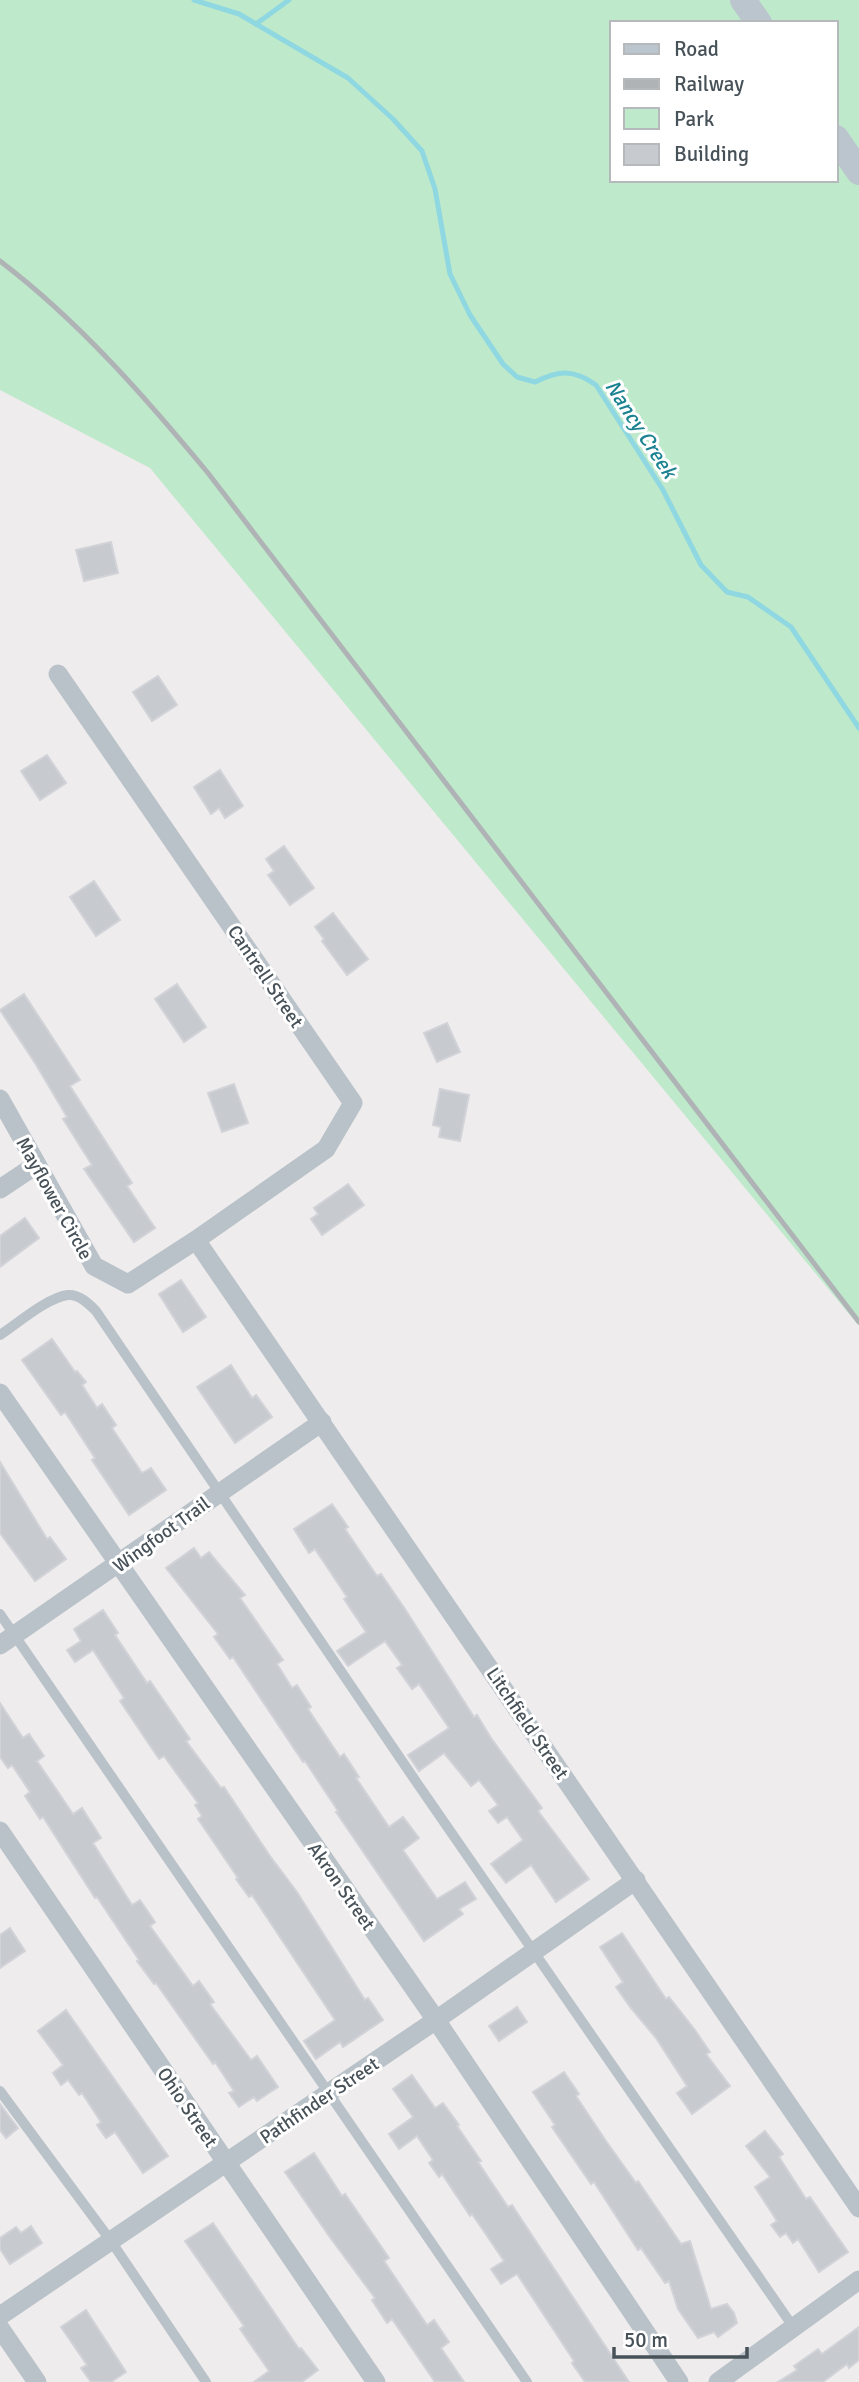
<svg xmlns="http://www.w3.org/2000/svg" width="859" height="2382" viewBox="0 0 859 2382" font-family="Signika,sans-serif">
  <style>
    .green { fill: #bee9cb; fill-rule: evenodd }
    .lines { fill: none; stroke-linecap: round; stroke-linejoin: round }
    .stream { stroke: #8fd8e2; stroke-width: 5 }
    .building { fill: #c7cacf; stroke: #d1d3d8; stroke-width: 2 }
    .service { stroke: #b9c2c8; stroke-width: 10 }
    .minor { stroke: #b9c2c8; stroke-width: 19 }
    .secondary { stroke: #bac5cd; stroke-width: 26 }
    .rail { stroke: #afb3b6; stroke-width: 5 }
    .labels { text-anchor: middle; stroke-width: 6; stroke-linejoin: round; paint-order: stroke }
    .street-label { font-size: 19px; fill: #475158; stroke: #fff }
    .water-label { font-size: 21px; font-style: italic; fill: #1a8291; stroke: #fff }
  </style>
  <rect width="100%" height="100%" fill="#efeced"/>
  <!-- green -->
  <path class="green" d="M0,0H859V1326L150,468L0,390ZM612,23H836V180H612Z"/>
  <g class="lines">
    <!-- stream -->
    <g class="stream">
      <path d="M194,0L239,14L348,78L393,119L422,151L435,189L450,274L470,315L503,364L517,377L535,382C559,370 573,369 596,385L663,490L701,565L727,592L748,597L791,627L859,728"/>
      <polyline points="256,24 289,0"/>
    </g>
  </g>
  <!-- building -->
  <g class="building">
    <polygon points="111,542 118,573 84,581 76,550"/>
    <polygon points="158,676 177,705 152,721 133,692"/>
    <polygon points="47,755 66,783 40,800 21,771"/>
    <polygon points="220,770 243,806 225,818 219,808 211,814 194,787"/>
    <polygon points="284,846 314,888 290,905 268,875 274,871 266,859"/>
    <polygon points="94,881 120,920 96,936 70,897"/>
    <polygon points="333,913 368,959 347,975 322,941 324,939 315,927"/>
    <polygon points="177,984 206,1027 184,1042 155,999"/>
    <polygon points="24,994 80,1080 70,1086 132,1183 127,1186 155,1228 134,1242 84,1169 92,1165 63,1119 67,1117 35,1063 0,1010"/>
    <polygon points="447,1023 460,1052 437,1062 424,1033"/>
    <polygon points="234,1084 248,1123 222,1132 208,1093"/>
    <polygon points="440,1089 469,1095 460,1141 439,1137 441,1127 433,1125"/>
    <polygon points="348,1184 364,1205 322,1235 311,1219 318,1214 314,1208"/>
    <polygon points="25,1218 39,1238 0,1267 0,1236"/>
    <polygon points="181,1280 206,1317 183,1332 159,1294"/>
    <polygon points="52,1339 75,1372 77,1371 86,1382 82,1385 97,1408 102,1404 116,1425 112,1428 142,1473 151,1468 166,1490 129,1515 92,1460 95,1458 65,1412 61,1415 22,1360"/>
    <polygon points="231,1365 252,1398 256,1395 272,1417 235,1443 197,1387"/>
    <polygon points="0,1462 47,1539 50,1537 66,1559 35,1581 0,1533"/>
    <polygon points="332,1504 348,1527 345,1529 377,1576 381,1574 405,1609 474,1717 477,1715 491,1738 542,1808 538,1811 589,1879 556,1902 531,1865 506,1883 491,1864 523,1840 507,1817 498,1823 489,1811 498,1805 479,1780 471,1786 444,1753 419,1771 408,1755 449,1728 419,1684 412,1689 397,1668 402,1665 385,1641 348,1666 337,1651 366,1632 344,1599 347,1597 315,1549 309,1553 294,1529"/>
    <polygon points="194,1548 201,1558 209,1552 245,1595 240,1598 283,1660 277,1664 292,1688 297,1685 311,1707 308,1709 340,1757 344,1754 359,1777 356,1778 389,1827 403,1817 419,1838 403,1850 437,1899 465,1882 476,1899 459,1909 463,1914 424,1941 336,1812 338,1811 305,1761 303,1762 233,1657 230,1659 214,1637 218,1634 166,1568"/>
    <polygon points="103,1610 118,1633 115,1635 147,1683 150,1681 190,1739 186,1741 221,1788 224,1787 270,1856 297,1892 365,2000 368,1998 383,2020 343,2047 340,2042 316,2059 304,2041 335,2020 252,1895 249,1897 236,1879 238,1878 198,1819 202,1816 195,1805 198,1803 164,1756 159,1759 120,1701 124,1698 93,1650 75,1662 67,1650 81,1641 74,1629"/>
    <polygon points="0,1703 23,1738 29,1734 44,1756 37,1761 73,1814 82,1808 101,1838 93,1843 132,1905 140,1900 155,1922 150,1926 193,1986 199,1981 214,2002 210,2004 251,2060 257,2056 278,2087 257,2101 254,2097 239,2107 229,2093 234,2091 215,2062 213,2064 156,1983 154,1984 137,1961 139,1960 97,1897 95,1898 43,1817 40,1819 25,1796 30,1792 12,1765 8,1768 0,1757"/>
    <polygon points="10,1928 25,1951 0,1968 0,1935"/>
    <polygon points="622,1933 666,1999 669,1997 695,2030 710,2052 706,2054 730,2086 692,2114 677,2093 687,2086 656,2038 630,2007 616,1987 623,1982 600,1947"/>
    <polygon points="517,2007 527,2022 499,2041 489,2026"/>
    <polygon points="66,2010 168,2156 143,2173 115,2132 106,2138 97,2125 101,2122 82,2093 79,2095 68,2080 61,2085 53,2073 63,2065 38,2031"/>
    <polygon points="564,2072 579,2094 576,2096 606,2141 636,2183 638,2181 681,2244 690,2241 711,2309 727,2304 734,2313 737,2323 718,2337 714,2332 698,2338 678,2309 669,2281 665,2283 641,2248 638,2250 594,2182 591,2184 552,2127 555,2125 533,2092"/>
    <polygon points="412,2075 435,2108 443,2103 459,2125 457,2126 481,2161 478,2162 508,2207 512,2205 629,2382 585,2382 572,2363 574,2361 517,2274 501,2284 491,2269 504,2261 472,2214 470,2216 442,2174 439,2177 429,2163 433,2160 417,2136 399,2149 389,2134 413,2117 393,2089"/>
    <polygon points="0,2104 18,2128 6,2138 0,2130"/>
    <polygon points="765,2131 783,2154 779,2157 806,2199 810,2197 848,2252 819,2272 798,2239 793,2243 786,2233 780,2237 771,2225 777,2221 755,2187 770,2177 746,2146"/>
    <polygon points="314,2153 342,2196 345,2194 389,2258 384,2261 427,2325 434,2320 449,2342 441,2348 464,2382 435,2382 392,2319 387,2323 372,2300 375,2298 329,2236 285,2172"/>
    <polygon points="213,2223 299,2349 301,2348 318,2370 302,2382 254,2382 269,2371 240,2329 244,2326 185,2241"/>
    <polygon points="31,2226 42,2243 10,2264 0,2249 0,2238 16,2227 21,2233"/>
    <polygon points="86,2310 126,2372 111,2382 91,2382 81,2368 87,2365 61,2327"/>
    <polygon points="859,2327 859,2360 849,2368 847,2364 823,2382 778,2382 797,2370 794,2366 818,2349 822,2354"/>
  </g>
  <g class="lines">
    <!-- service -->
    <g class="service">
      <path d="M0,1335C17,1324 48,1297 68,1295C79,1294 89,1304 96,1311L417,1783L794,2328"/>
      <polyline points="0,1614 527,2382"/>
      <polyline points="0,2091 111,2241 206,2382"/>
    </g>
    <!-- minor -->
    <g class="minor">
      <polyline points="0,1099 94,1266 128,1284 196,1240 326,1149 353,1103 58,674"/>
      <polyline points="0,1189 36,1165"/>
      <polyline points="196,1240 859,2208"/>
      <polyline points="0,1393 436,2020 679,2382"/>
      <polyline points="0,1645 322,1422"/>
      <polyline points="0,1831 376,2382"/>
      <polyline points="0,2316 436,2020 636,1880"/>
      <polyline points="0,2328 37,2382"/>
      <polyline points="718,2382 859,2280"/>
    </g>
    <!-- secondary -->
    <g class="secondary">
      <polyline points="743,0 759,23"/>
      <polyline points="836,138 859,172"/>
    </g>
    <!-- rail -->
    <path class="rail" d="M0,261C79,321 145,397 208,473L859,1322"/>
  </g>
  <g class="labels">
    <!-- street labels -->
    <g class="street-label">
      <text transform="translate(266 976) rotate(56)" y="7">Cantrell Street</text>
      <text transform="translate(55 1198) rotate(61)" y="7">Mayflower Circle</text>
      <text transform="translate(161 1534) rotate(-36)" y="7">Wingfoot Trail</text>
      <text transform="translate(528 1723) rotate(56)" y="7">Litchfield Street</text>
      <text transform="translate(342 1886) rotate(55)" y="7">Akron Street</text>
      <text transform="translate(319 2100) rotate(-34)" y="7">Pathfinder Street</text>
      <text transform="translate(188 2107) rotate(56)" y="7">Ohio Street</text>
    </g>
    <!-- water labels -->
    <g class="water-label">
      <text transform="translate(641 429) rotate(57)" y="7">Nancy Creek</text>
    </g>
  </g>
  <!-- legend -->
  <rect x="610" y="21" width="228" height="161" fill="#ffffff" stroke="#b5b9bc" stroke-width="2"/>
  <rect x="624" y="44" width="35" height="10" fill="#bac5cd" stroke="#b5b9bc" stroke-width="2"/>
  <text x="674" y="56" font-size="21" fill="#475158">Road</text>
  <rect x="624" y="79" width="35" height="10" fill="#afb3b6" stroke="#b5b9bc" stroke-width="2"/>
  <text x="674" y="91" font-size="21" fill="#475158">Railway</text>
  <rect x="624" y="108" width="35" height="21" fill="#bee9cb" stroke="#b5b9bc" stroke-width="2"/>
  <text x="674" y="126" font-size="21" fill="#475158">Park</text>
  <rect x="624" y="144" width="35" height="21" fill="#c7cacf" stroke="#b5b9bc" stroke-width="2"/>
  <text x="674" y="161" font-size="21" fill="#475158">Building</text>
  <!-- scale -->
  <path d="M614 2347v10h133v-10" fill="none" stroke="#475158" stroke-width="3.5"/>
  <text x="624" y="2347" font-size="21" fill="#475158" stroke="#ffffff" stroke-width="5" paint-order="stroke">50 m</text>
</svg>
